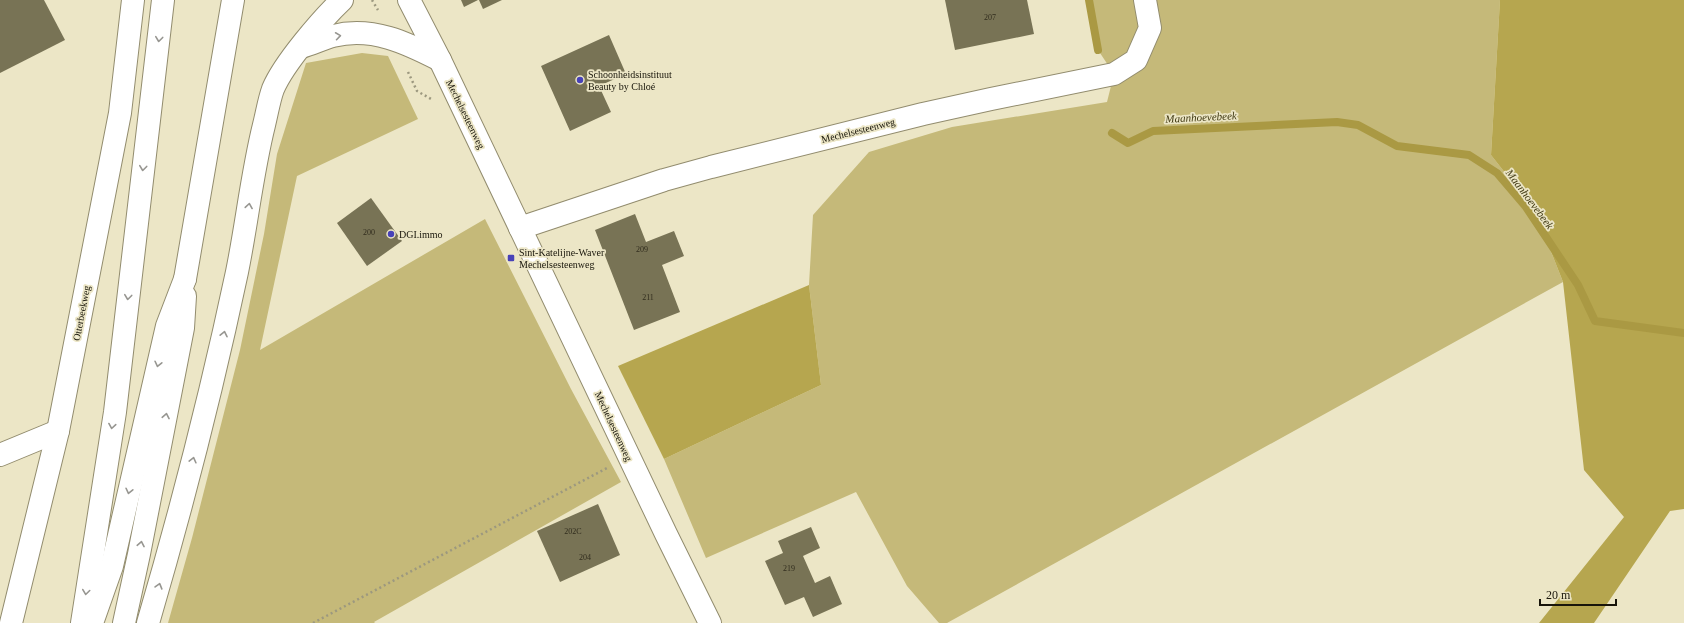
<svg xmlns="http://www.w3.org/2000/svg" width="1684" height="623" viewBox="0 0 1684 623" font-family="'Times New Roman',serif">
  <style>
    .green { fill: #c5b979 }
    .forest { fill: #b6a64f }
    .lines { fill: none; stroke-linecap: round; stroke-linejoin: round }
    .stream { stroke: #aa9943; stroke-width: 8 }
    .building { fill: #787355 }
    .minor-casing { stroke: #928c6e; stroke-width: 24 }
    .major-casing { stroke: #928c6e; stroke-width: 24 }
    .highway-casing { stroke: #928c6e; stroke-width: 24 }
    .path { stroke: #9c987f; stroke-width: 2.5; stroke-dasharray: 2 3; stroke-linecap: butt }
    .minor { stroke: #fff; stroke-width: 22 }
    .major { stroke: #fff; stroke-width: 22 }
    .highway { stroke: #fff; stroke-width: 22 }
    .oneway { stroke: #979691 }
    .poi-dot { fill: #4842b8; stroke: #ece6c6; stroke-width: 1.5 }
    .labels { text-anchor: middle; stroke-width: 3.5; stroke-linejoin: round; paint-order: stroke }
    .number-label { font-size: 8px; fill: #302c1d }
    .poi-label { font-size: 10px; fill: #18150a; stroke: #ece6c6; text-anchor: start }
    .street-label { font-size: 10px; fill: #18150a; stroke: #ece6c6 }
    .water-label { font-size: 11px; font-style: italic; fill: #3f3812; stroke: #ece6c6 }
  </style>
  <rect width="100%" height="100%" fill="#ece6c6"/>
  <!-- green -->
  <g class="green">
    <polygon points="1089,0 1500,0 1491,155 1535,211 1563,282 947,623 939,623 907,586 856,492 706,558 664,459 821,385 809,285 813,215 869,152 952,127 1107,102 1114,74 1098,50"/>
    <polygon points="362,53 388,56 418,119 297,176 260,350 485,219 571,389 621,482 374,622 375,623 168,623 192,538 240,350 264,234 277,154 306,63"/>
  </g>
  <!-- forest -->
  <g class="forest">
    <polygon points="1500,0 1684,0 1684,509 1670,511 1594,623 1539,623 1624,517 1584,470 1563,282 1535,211 1491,155"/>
    <polygon points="809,285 821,385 664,459 618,366"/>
  </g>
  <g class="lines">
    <!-- stream -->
    <g class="stream">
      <polyline points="1089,0 1098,50"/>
      <polyline points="1112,133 1128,143 1153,131 1337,122 1358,125 1397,146 1469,155 1497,173 1526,207 1578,285 1595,321 1684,333"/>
    </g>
  </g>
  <!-- building -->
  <g class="building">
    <polygon points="0,0 44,0 65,40 0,73"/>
    <polygon points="461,0 478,0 464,7"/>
    <polygon points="479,0 502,0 483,9"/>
    <polygon points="945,0 1027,0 1034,34 955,50"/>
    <polygon points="609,35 626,74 599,86 611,112 570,131 541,66"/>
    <polygon points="371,198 402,241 367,266 337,223"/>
    <polygon points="635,214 646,242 674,231 684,256 662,265 680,312 634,330 595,230"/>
    <polygon points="598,504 620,555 560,582 537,531"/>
    <polygon points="811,527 820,548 803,556 815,583 830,576 842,604 813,617 804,597 785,605 765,561 783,553 778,541"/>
  </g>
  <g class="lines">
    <!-- minor casing -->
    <g class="minor-casing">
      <g id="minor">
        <polyline points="520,228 664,180 711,167 923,114 991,99 1114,74 1136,60 1150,28 1145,0"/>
        <polyline points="0,455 58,431"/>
        <polyline points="11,623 58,431 120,113 133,0"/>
      </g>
    </g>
    <!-- major casing -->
    <g class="major-casing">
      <g id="major">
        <polyline points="409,0 440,60 666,534 710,623"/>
        <polyline points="185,279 233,0"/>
      </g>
    </g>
    <!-- highway casing -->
    <g class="highway-casing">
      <g id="highway">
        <path d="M301,47C312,44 322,39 333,36C372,26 407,43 440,60"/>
        <polyline points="82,623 115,412 163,0"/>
        <polyline points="92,623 112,566 167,326 185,279"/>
        <polyline points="124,623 139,554 183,328 185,296"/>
        <path d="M148,623C182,507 212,390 237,272C247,223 252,173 264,125C267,113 269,100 273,89C284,63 322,19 342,0"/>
      </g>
    </g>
    <!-- path -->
    <g class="path">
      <polyline points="372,0 378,10"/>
      <polyline points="408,72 417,91 431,99"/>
      <polyline points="313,623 609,467"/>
    </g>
    <!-- minor -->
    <use href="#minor" class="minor"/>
    <!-- major -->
    <use href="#major" class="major"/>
    <!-- highway -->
    <use href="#highway" class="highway"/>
  </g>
  <!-- one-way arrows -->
  <defs><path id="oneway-chevron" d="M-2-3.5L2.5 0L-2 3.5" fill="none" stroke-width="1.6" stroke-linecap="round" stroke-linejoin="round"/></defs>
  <g class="oneway">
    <use href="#oneway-chevron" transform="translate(338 36) rotate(-8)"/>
    <use href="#oneway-chevron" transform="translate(159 39) rotate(97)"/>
    <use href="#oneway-chevron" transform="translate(143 168) rotate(97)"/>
    <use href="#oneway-chevron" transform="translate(249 206) rotate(-81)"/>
    <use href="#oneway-chevron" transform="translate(128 297) rotate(97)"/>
    <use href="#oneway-chevron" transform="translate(224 334) rotate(-78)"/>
    <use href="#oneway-chevron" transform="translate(158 364) rotate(103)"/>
    <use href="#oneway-chevron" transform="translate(166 416) rotate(-79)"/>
    <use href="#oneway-chevron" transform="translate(112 426) rotate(99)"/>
    <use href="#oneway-chevron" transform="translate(193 460) rotate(-76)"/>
    <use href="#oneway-chevron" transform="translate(129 491) rotate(103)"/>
    <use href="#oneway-chevron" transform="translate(141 544) rotate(-79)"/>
    <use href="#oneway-chevron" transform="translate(159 586) rotate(-74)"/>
    <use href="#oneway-chevron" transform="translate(86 592) rotate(98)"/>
  </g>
  <!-- markers -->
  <g class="poi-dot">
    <circle cx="580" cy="80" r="4"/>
    <circle cx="391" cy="234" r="4"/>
    <rect x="507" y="254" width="8" height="8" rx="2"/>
  </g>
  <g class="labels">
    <!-- number labels -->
    <g class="number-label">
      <text x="990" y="20">207</text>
      <text x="369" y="235">200</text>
      <text x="642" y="252">209</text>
      <text x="648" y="300">211</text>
      <text x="573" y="534">202C</text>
      <text x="585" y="560">204</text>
      <text x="789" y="571">219</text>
    </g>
    <!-- poi labels -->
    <g class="poi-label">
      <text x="588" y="78">Schoonheidsinstituut<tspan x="588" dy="12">Beauty by Chloé</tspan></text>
      <text x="399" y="238">DGI.immo</text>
      <text x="519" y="256">Sint-Katelijne-Waver<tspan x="519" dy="12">Mechelsesteenweg</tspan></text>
    </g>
    <!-- street labels -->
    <g class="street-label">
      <text transform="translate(466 114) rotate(64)" y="4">Mechelsesteenweg</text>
      <text transform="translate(858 130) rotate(-14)" y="4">Mechelsesteenweg</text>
      <text transform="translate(81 313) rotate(-79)" y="4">Otterbeekweg</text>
      <text transform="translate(614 426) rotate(65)" y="4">Mechelsesteenweg</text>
    </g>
    <!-- water labels -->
    <g class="water-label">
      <text transform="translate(1201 117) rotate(-3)" y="4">Maanhoevebeek</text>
      <text transform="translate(1530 199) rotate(53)" y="4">Maanhoevebeek</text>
    </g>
  </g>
  <!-- scale -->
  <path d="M1540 599v6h76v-6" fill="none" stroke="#18150a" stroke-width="2"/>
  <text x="1546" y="599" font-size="12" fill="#18150a" stroke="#ece6c6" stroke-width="3" paint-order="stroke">20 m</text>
</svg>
